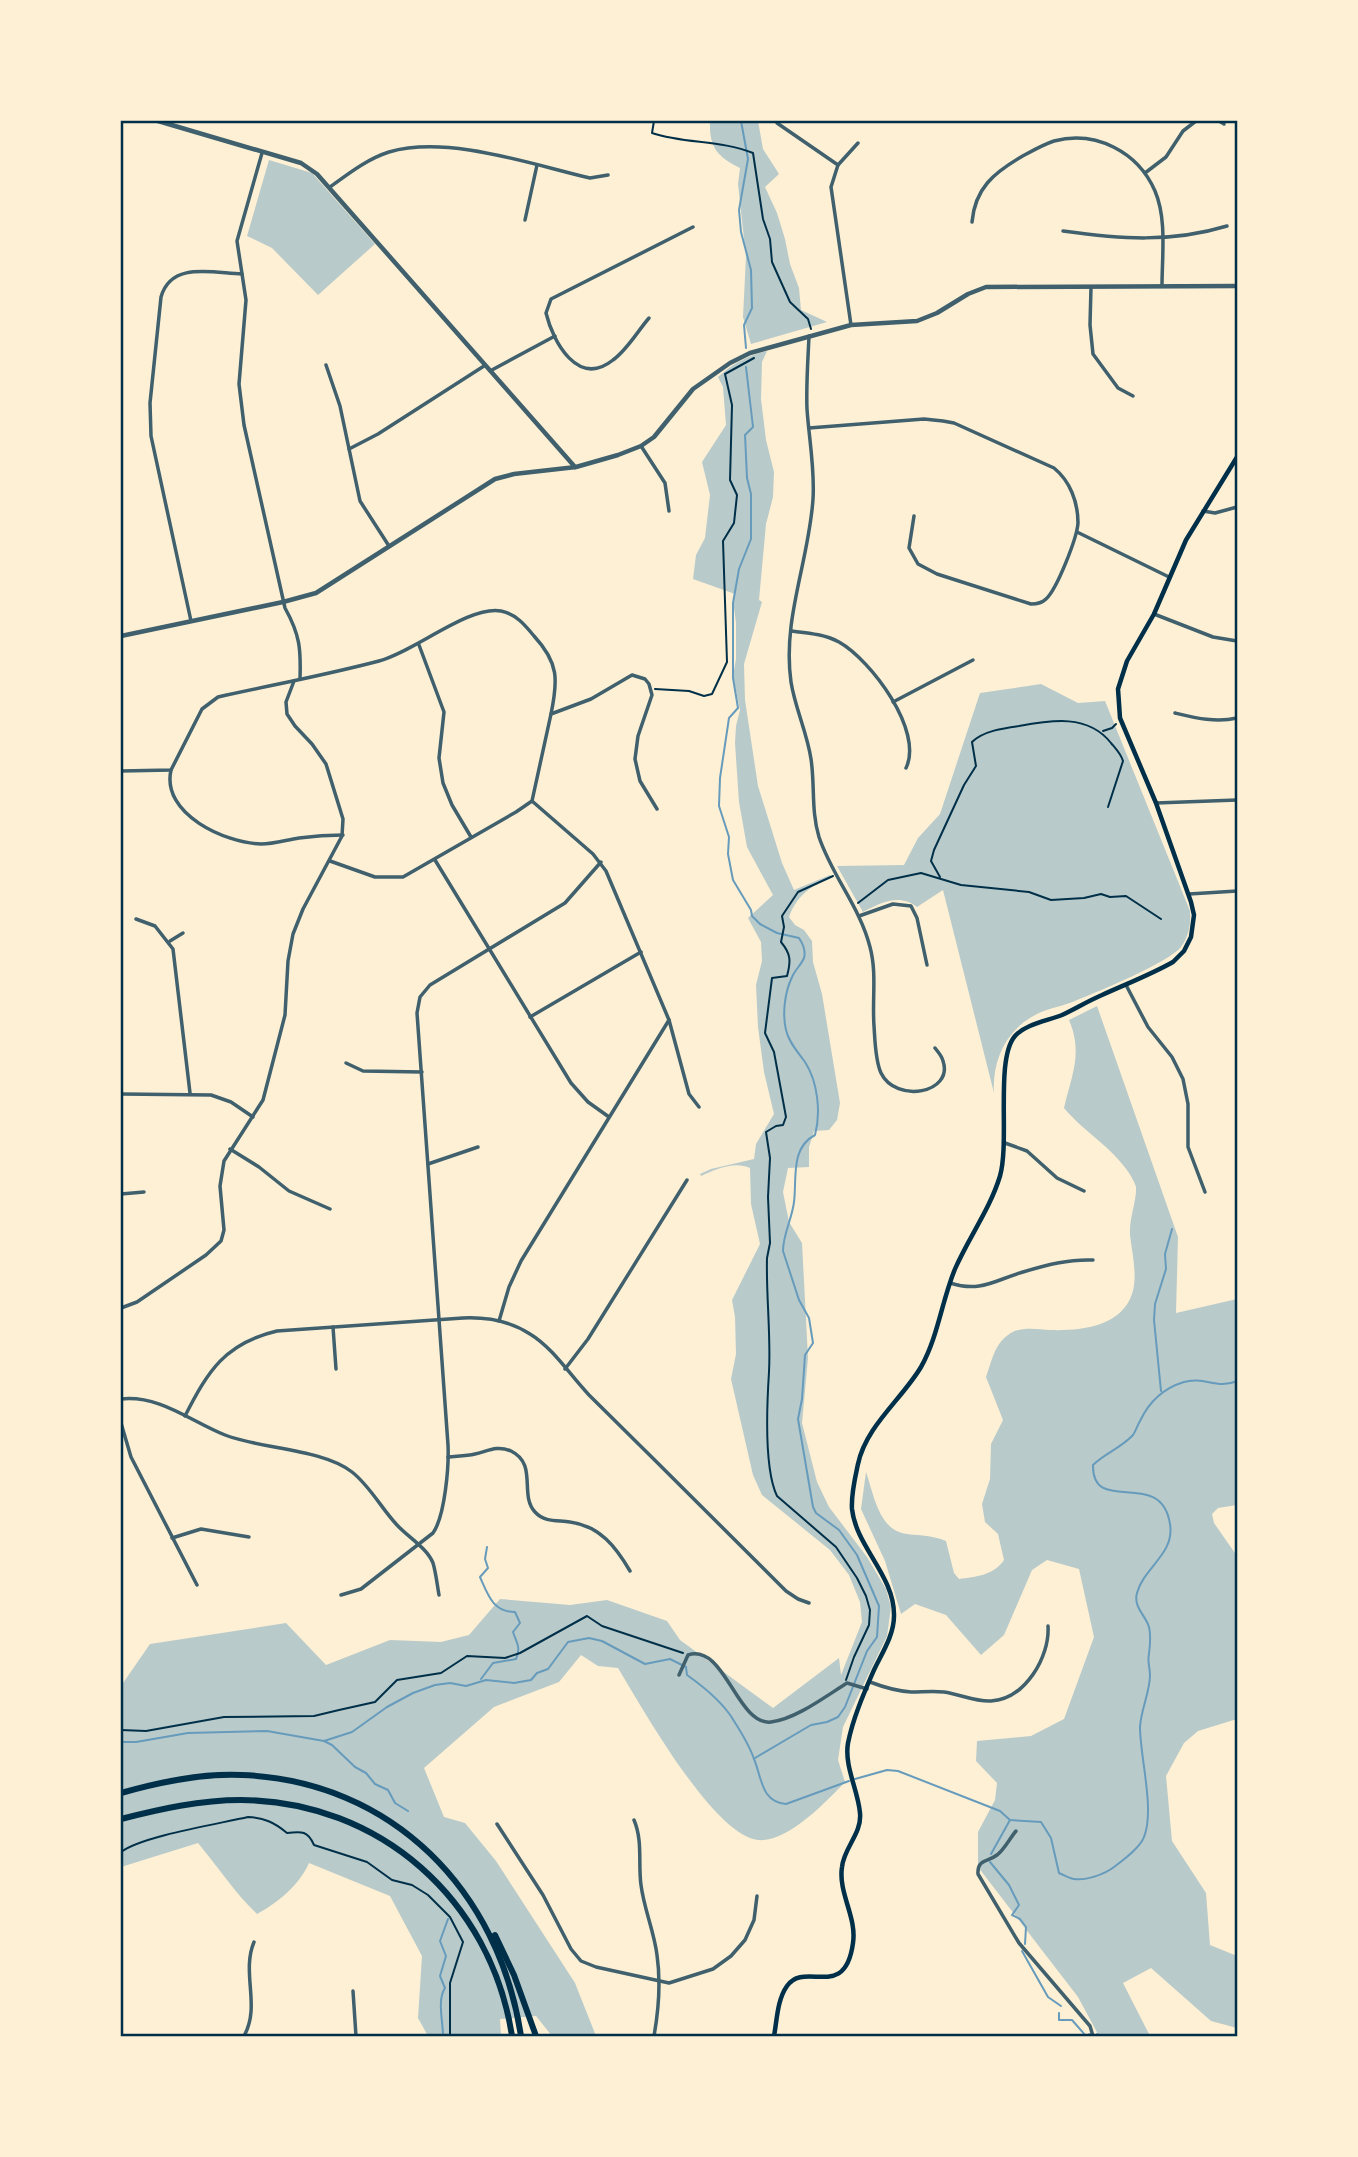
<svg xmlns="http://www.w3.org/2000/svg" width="1358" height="2157" viewBox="0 0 1358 2157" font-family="Cabin,sans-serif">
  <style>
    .green { fill: #b9caca }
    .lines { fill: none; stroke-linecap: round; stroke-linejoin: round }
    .stream { stroke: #669bbc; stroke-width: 2 }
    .path { stroke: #003049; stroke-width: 2 }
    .minor { stroke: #3f606c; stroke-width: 3.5 }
    .tertiary { stroke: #3f606c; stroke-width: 4.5 }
    .secondary { stroke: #003049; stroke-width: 4.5 }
    .motorway { stroke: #003049; stroke-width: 6 }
    .neatline { fill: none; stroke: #003049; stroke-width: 2.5 }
  </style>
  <rect width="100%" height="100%" fill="#fdf0d5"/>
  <!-- green -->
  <g class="green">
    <path d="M710,121H758L763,149L779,174L765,187L777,213L785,239L790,264L799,288L801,310L827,322L751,344L743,317L746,257L738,184L740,168C717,157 709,147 710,121Z"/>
    <polygon points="269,160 312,173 375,244 318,295 272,248 247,236"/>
    <path d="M767,351L762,362L761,399L766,440L774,472L773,497L766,524L759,600L762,602L744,664L745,700L758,786L782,863L794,890L830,875L831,877C811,886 797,895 789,917L795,925L804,930L812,941L813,962L822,994L840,1103L837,1120L829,1130L814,1131L809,1147V1167L788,1168L783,1192L789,1222L802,1243L808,1358L802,1423L817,1482L829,1507L867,1557L886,1589L891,1607L887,1636L843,1727L838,1760L845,1782C827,1801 787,1843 758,1840C713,1835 641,1706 618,1668L598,1666L581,1655L559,1682L494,1707L424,1768L444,1817L465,1823L496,1861L575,1983L596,2036H552L536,2016L500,2019L501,2036H428L418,2018L422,1956L390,1896L309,1863C300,1884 278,1903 257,1914C235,1893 218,1867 198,1843L121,1867V1686L150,1644L286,1623L326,1665L390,1640L441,1642L469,1635L500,1599L570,1605L607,1600L667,1621L680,1640L773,1708L839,1658L841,1675L862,1622L860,1602L849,1575L830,1550L762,1495L753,1475L731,1379L736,1354L735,1317L732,1300L760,1244L751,1204L750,1168C735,1161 716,1169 701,1176L700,1174L711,1169L754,1159L756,1144L774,1114L764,1072L758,1027L756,985L762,961L761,942L748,918L773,895L747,847L739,802L735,743L736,726L740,710L733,676L736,659V623L733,600L735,594L693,579L696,555L705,538L710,495L702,462L726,425L723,387L718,377C732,364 748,355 767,351Z"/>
    <path d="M1041,684L1078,703L1105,701L1190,911C1191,924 1189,936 1181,947C1168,963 1097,992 1075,1001C1063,1006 1050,1008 1039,1013C1007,1028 992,1059 994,1093L943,890L917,907C899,893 880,903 863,912L837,866L904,865L918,838L940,814L980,693Z"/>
    <path d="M1097,1006L1178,1237L1176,1313L1237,1299V1505L1218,1508L1212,1514L1214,1523L1237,1556V1719L1198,1731L1184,1743L1166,1776L1172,1841L1206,1893L1210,1945L1237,1956V2028L1211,2021L1151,1968L1123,1983L1150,2036H1099L1078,1997L978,1867V1832L995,1800L997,1783L976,1761L977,1741L1031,1736L1064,1719L1094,1637L1079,1569L1047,1560L1032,1570L1004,1635L981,1655L946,1615L915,1604L901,1614L885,1561L861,1509L866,1472C874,1495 879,1531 907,1534C923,1536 931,1535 946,1541L954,1573L959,1579C976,1577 994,1575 1004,1560L998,1534L985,1522L982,1504L990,1479L991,1444L1003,1420L986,1377C992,1361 994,1345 1008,1335C1019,1326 1036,1329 1050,1330C1080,1331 1121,1327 1132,1294C1138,1276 1132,1253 1130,1235C1129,1218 1137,1200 1136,1187C1135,1183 1131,1176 1129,1173C1112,1147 1084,1132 1064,1108C1072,1074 1083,1053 1069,1020Z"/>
  </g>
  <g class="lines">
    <!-- stream -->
    <g class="stream">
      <polyline points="741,121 748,159 739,210 741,232 751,270 752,308 744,325 746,348"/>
      <path d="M746,367L753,427L745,435L747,478L751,494V539L739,569L733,603V678L738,708L729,718L720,778L719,806L729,837L728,854L733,880L751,910L752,916L760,924L777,933L799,938C803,944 806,951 804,958C801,965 795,970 792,977C785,992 782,1013 786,1030C789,1043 798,1052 805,1062C818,1082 821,1113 815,1135C790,1148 797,1179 794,1202C792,1219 783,1234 783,1251L799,1300L809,1318L813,1343L805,1355L802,1399L798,1419L813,1507L816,1513L839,1530L857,1555L879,1606L877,1637L867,1651L845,1707L838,1717L827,1722L811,1725L755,1758"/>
      <polyline points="1161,1391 1154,1320 1155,1304 1166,1269 1165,1254 1172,1229"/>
      <path d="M481,1679L493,1663L516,1659C521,1647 517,1644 513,1632L520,1623L515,1612C493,1612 488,1595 480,1577L488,1568L485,1559L487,1547"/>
      <polyline points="324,1741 332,1745 355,1767 366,1773 375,1784 388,1790 395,1803 408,1811"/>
      <path d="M121,1742H136L188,1733L267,1731L324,1741L352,1732L387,1707L413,1693L435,1685L450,1683L466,1686L486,1680L514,1683L531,1680L537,1673L548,1669L568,1642L589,1638L602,1641L645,1664L670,1659L686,1667L687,1675C704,1687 723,1702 734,1721C741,1732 750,1747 754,1759C762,1778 761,1802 786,1804L849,1781"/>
      <path d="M855,1779L887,1770L898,1771L1000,1811L1010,1820L1041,1822L1051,1838L1059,1873C1064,1875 1070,1879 1074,1879C1086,1881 1105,1874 1114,1867C1123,1860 1140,1848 1144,1837C1155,1810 1140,1757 1140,1727C1141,1709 1150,1692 1150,1675C1150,1667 1147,1661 1149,1654C1150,1646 1151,1635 1149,1627C1146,1616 1133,1607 1137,1593C1144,1567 1175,1554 1170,1524C1161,1466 1092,1517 1093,1465C1105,1453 1121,1448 1133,1435C1136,1431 1137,1426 1140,1421C1149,1402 1164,1388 1184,1382C1204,1376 1217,1390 1237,1381"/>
      <polyline points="991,1854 1010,1820"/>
      <polyline points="990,1862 1009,1885 1019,1905 1012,1915 1020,1919 1026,1927 1025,1944"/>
      <polyline points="1022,1951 1048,1997 1061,2006"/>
      <polyline points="1059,2013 1059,2020 1072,2020 1086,2036 1090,2034"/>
      <polyline points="1097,2034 1099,2036"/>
      <path d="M443,2036C443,2021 437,2000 445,1988L440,1976L446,1956L440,1941L448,1919"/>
    </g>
    <!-- path -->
    <g class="path">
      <path d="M654,121L652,133C685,144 721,140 753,153L763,219L770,239L772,262L790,302L808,319L811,329"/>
      <polyline points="655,689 689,691 704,696 712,694 727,662 723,541 734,523 737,495 730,480 732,405 725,374 754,358"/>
      <polyline points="1103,731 1112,728 1116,724"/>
      <path d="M833,876L798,892L782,916L784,927L781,942C791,954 791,961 787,976L772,978L765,1033L774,1052L786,1117L783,1125L776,1126L766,1132L770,1158L768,1197L770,1243L767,1258C766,1296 771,1335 769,1372C767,1403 764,1469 777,1496L836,1547L857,1578L866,1596L870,1610L869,1625L854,1657L846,1680"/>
      <path d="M940,877L931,861L934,850L964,785L976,766L972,742C983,731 1004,728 1019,726C1052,720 1088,714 1111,743C1116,749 1121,754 1123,761L1108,807"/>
      <polyline points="858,903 888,880 921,873 961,885 1029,892 1051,900 1084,898 1101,894 1110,897 1126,896 1161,919"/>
      <polyline points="121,1730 146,1731 224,1717 314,1716 339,1710 375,1702 397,1680 441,1673 467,1656 505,1658 520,1653 587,1616 602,1626 683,1653"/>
      <path d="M121,1852C142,1836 218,1824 248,1817C264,1818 274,1822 287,1833C302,1831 308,1831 314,1845L367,1862L392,1880L412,1885L428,1895L450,1917L463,1942L450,1983V2036"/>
    </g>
    <!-- minor -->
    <g class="minor">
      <polyline points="1219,121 1224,124"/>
      <polyline points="777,123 838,165"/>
      <path d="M262,153L237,241L246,300L239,384L244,425L285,608C300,635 301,649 300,679"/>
      <polyline points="1145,173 1166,157 1183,131 1196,121"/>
      <path d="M330,187C348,174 367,159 389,152C448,135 530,164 590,178L608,175"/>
      <polyline points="525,220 537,165"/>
      <path d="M972,222C975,188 994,173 1021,157C1032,151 1042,145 1054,141C1096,130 1138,152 1155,191C1167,219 1162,256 1162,286"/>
      <path d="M1063,231C1120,239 1171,243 1227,226"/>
      <polyline points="1091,287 1090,325 1093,354 1118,388 1133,396"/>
      <path d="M649,318C637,332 627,350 613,360C578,388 553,342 546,313L551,299L693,227"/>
      <polyline points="851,325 831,187 838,165 858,143"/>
      <path d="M809,336C808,360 806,385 807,409C809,439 815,469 813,499C809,561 782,619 791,682C795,708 807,732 811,759C815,785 811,811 819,837C832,876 860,907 870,947C877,973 872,999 874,1026C875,1039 875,1060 881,1073C896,1104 954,1093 943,1061C942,1056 938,1052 935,1048"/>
      <polyline points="326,365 340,406 360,501 389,546"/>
      <polyline points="490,371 555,336"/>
      <path d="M809,428L924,419L943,421L954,423L1054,468C1070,481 1078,502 1078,523C1077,538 1057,589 1046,599C1042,603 1037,604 1031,604L937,574L918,564L909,548L914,516"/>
      <polyline points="641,446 665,483 669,511"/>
      <polyline points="349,449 378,434 484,366"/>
      <polyline points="1203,511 1215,513 1237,507"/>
      <polyline points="1077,532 1169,577"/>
      <polyline points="1154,614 1213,637 1237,641"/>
      <path d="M191,621L151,436L150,403L161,297C171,261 213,273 242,274"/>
      <path d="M791,631C808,633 824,634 839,642C871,660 924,731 906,768"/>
      <polyline points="419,645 444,712 439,758 443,783 452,805 471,837"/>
      <polyline points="893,702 973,660"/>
      <path d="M1175,713C1196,718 1216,723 1237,718"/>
      <path d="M171,770C161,814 225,843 261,844C274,844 286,840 299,838C314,836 328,835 343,835"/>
      <path d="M121,771L171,770L202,709L218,697C272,685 326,675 379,661C414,652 469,605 501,611C516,614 525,625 534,636C559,663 558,680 551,714"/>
      <polyline points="532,801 593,854 606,871 669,1020 689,1094 699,1107"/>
      <polyline points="1156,803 1237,800"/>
      <polyline points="435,860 571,1083 588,1102 609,1117"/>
      <polyline points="330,861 375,877 403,877 516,812 532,801 551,714 591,699 632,675 645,679 649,684 652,695 638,736 635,759 640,781 657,809"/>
      <polyline points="1189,894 1237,891"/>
      <polyline points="859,916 893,904 911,906 917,918 927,965"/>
      <polyline points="136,919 155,926 173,949 190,1093"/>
      <polyline points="170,941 183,933"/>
      <polyline points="1126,985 1148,1027 1172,1057 1183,1079 1188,1104 1188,1147 1205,1192"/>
      <polyline points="530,1017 641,952"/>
      <polyline points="346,1063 363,1071 422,1072"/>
      <polyline points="121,1094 211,1095 231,1102 253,1117"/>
      <polyline points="1005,1143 1027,1151 1057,1178 1084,1191"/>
      <polyline points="230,1149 259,1167 289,1191 330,1209"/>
      <polyline points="428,1164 478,1147"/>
      <polyline points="121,1194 144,1192"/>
      <path d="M950,1283C981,1293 995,1280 1023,1272C1046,1265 1069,1259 1093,1260"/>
      <polyline points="121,1308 137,1302 206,1255 221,1241 224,1230 220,1186 224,1161 263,1100 285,1015 288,961 293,934 303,909 342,836 343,819 326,764 312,744 295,726 287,714 286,702 294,681"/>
      <polyline points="499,1321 509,1287 521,1261 669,1020"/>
      <polyline points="333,1327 336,1369"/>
      <polyline points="565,1369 588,1339 687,1180"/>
      <path d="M121,1399C160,1395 190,1421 225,1435C261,1449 323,1449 352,1472C370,1486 381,1508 397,1525C408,1537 427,1548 433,1563C436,1573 437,1584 439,1595"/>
      <path d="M185,1416C208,1371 225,1343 277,1331L463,1318C486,1317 510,1321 530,1334C553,1348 570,1375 589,1395C655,1460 720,1525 786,1591L798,1599L809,1603"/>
      <polyline points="121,1423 131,1457 197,1585"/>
      <path d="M448,1457C457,1456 466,1456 475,1454C488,1451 497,1445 511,1451C538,1464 519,1495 535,1512C545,1523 558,1520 570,1522C600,1526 616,1547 630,1571"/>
      <polyline points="172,1538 201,1529 249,1537"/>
      <path d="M341,1595L361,1589L433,1533C445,1516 449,1466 448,1445L417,1013L420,997L430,985L565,903L601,862"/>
      <path d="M679,1675L688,1655C725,1643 737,1726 771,1722C796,1719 826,1696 847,1683L867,1689"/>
      <path d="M870,1682C883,1687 897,1691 911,1692C922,1692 933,1691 944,1692C959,1694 976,1702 991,1701C1025,1699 1050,1657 1048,1626"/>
      <path d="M634,1820C643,1841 638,1864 641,1885C644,1909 654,1931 657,1955C661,1983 659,2008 654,2036"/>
      <polyline points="497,1824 543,1895 571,1949 581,1961 596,1967 669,1983 713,1969 731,1956 745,1940 754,1920 757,1896"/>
      <path d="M1016,1831C1010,1838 1004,1850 997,1855C988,1862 977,1859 978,1874L1019,1943L1090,2026L1093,2036"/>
      <polyline points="353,1991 356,2036"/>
      <path d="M244,2036C261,2006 241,1973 254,1942"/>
    </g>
    <!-- tertiary -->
    <g class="tertiary">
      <polyline points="158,121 301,163 317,174 575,467"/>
      <polyline points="121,636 283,602 316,593 495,479 514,474 576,467 618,455 641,446 654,437 693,389 730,363 750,353 851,325 917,321 937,313 968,294 986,287 1237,286"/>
    </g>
    <!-- secondary -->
    <path class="secondary" d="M774,2036C777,2021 777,2000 787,1986C805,1960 845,2002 853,1943C857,1917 838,1893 842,1867C844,1847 862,1834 860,1813C858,1790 844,1766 848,1743C853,1718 864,1693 874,1670C882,1653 894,1635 894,1616C895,1576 856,1547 852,1509C851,1494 855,1478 858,1464C866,1426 902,1399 921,1367C938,1337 942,1300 955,1269C969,1237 990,1209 1000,1176C1010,1141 995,1059 1015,1036C1026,1024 1047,1021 1062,1015C1075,1009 1088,1001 1102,995C1126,984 1150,975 1173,962L1184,951L1191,937L1194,915L1191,902L1156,803L1120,718L1118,689L1127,661L1154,614L1186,540L1237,457"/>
    <!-- motorway -->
    <g class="motorway">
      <path d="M121,1793C160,1782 201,1773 242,1775C393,1781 499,1891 521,2036"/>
      <path d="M121,1819C160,1809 200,1800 241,1800C380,1801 491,1900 512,2036"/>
      <polyline points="495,1935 514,1975 536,2036"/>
    </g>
  </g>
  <!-- border -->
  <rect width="1358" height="2157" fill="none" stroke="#fdf0d5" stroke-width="245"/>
  <rect x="122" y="122" width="1114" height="1913" class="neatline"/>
</svg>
